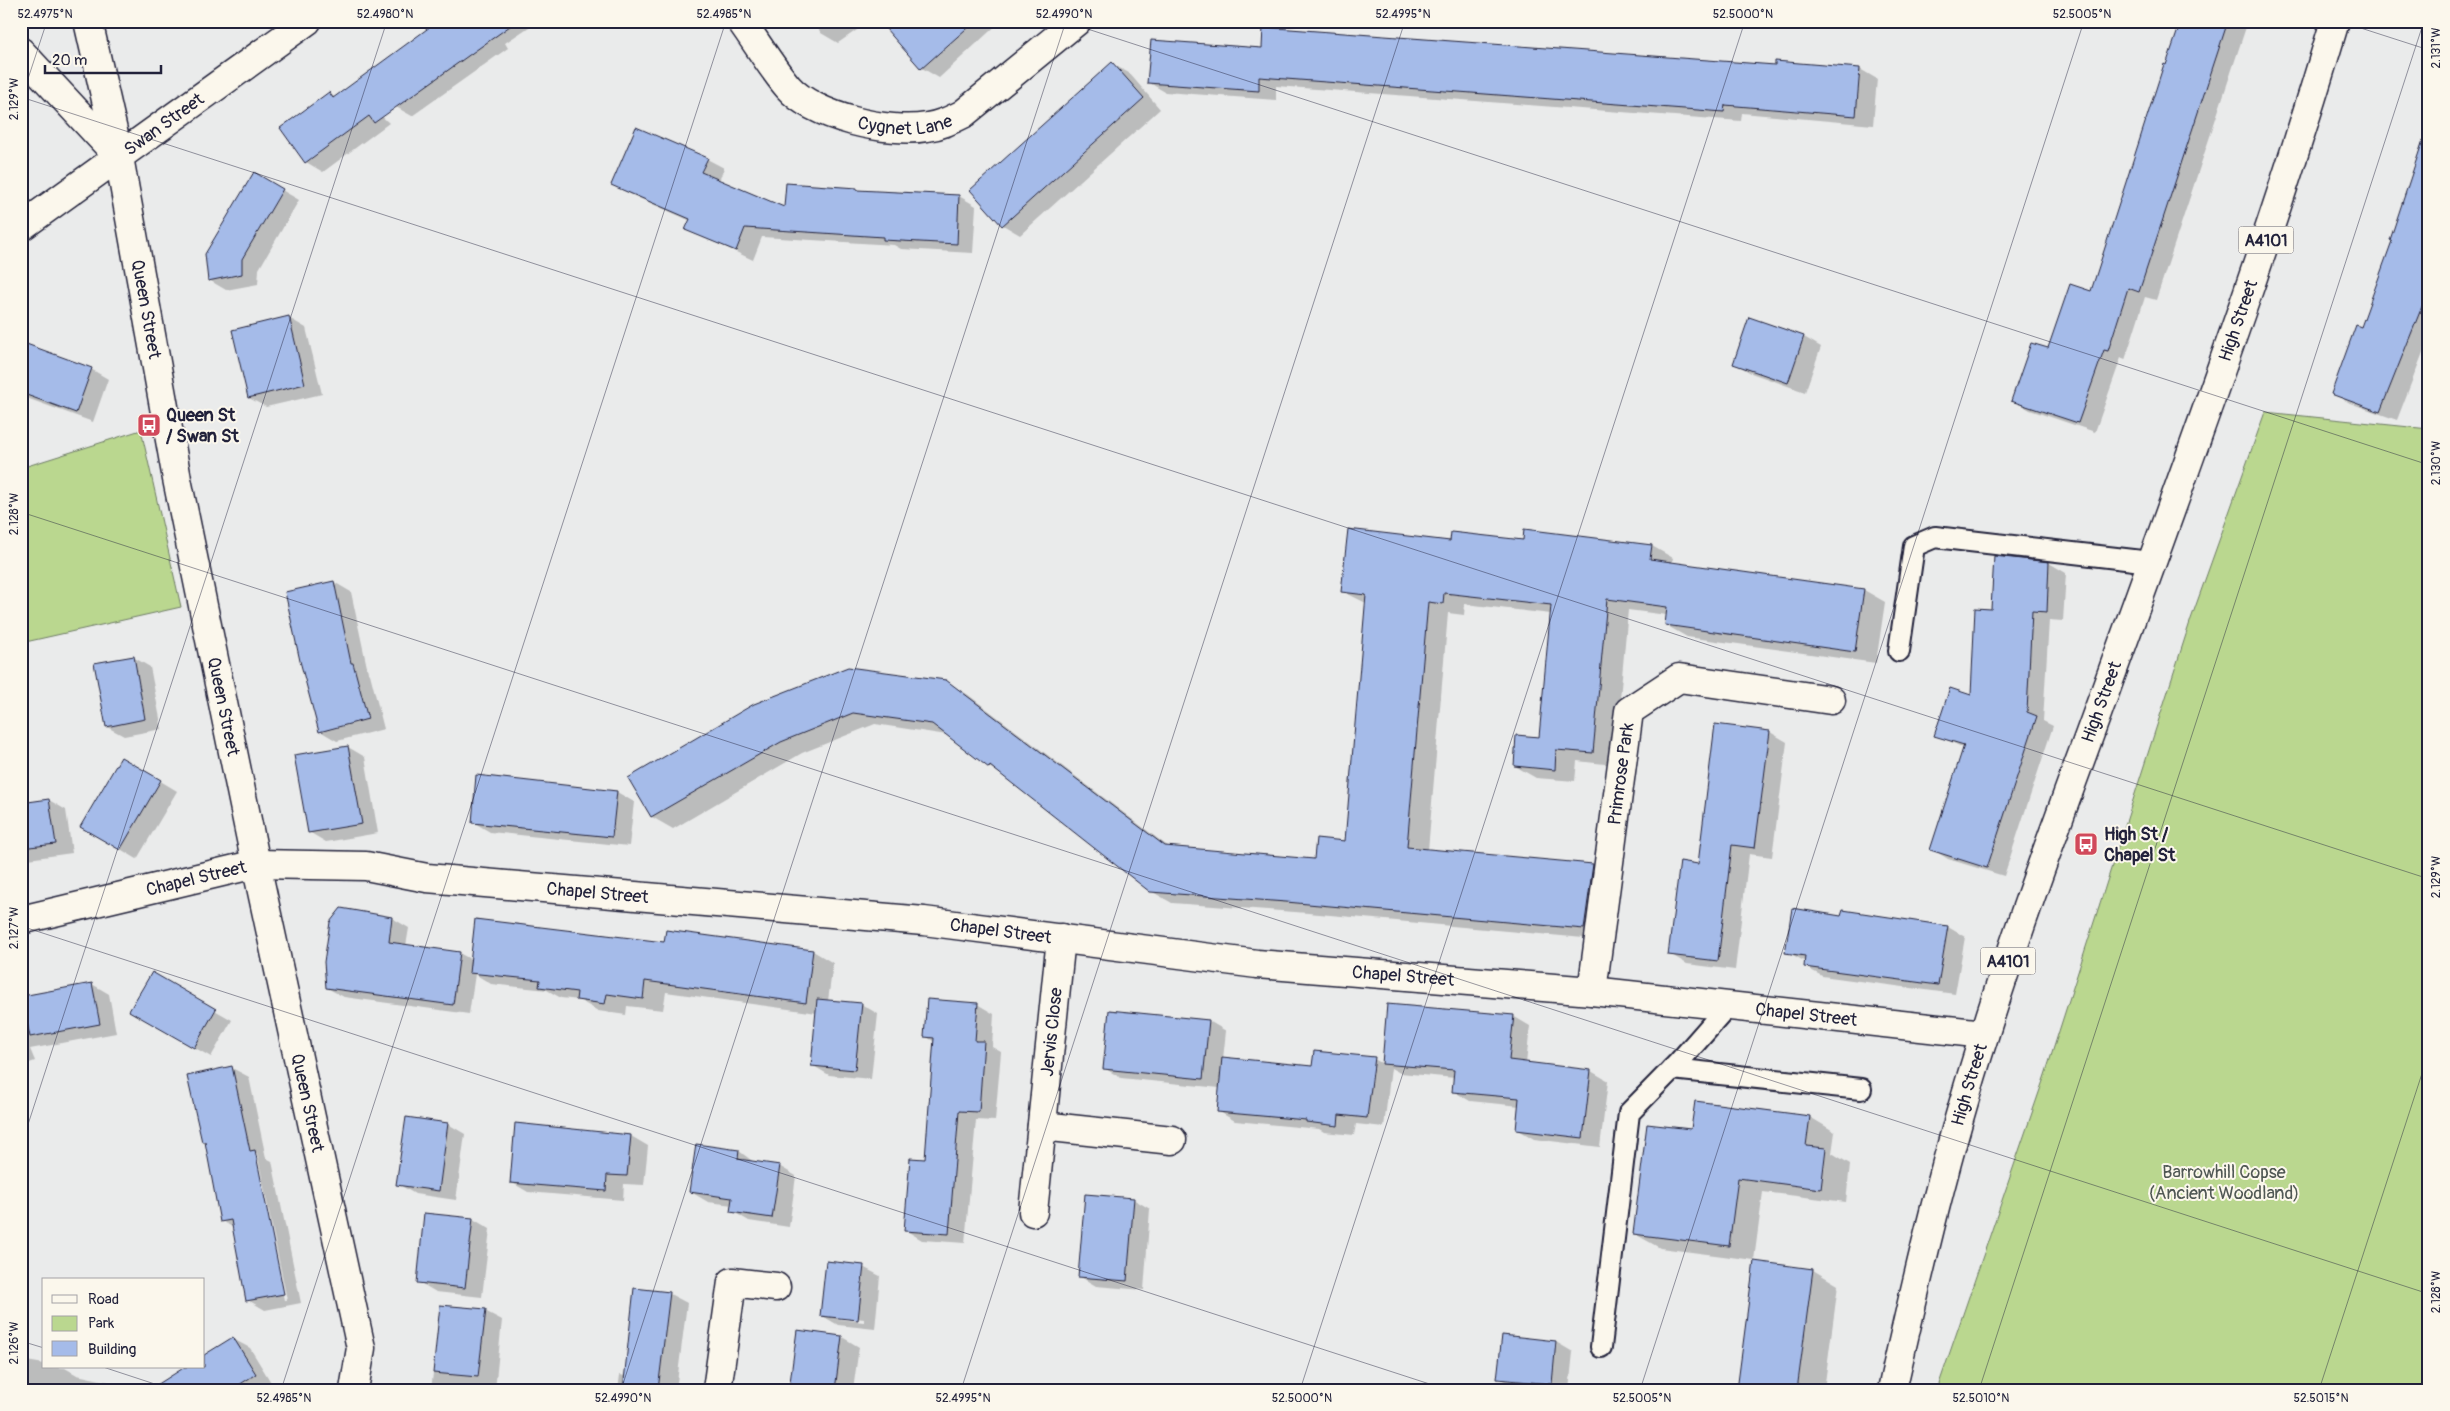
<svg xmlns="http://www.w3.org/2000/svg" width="2450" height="1411" viewBox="0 0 2450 1411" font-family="Pangolin,sans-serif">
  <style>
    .green { fill: #bad78f; stroke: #6e7c65 }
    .shadow { fill: #0003; fill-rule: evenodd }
    .building { fill: #a5bbe9; stroke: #22223b }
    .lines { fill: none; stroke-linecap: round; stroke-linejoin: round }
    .service-casing { stroke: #22223b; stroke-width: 24 }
    .minor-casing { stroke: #22223b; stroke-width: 31 }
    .primary-casing { stroke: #22223b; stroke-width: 31 }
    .service { stroke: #fbf7ec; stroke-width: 20 }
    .minor { stroke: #fbf7ec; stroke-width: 28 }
    .primary { stroke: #fbf7ec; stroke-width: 28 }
    .ticks { fill: none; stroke: #22223b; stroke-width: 1; stroke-opacity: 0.45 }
    .labels { text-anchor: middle; stroke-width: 4; stroke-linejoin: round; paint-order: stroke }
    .shield { fill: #fbf7ec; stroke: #636270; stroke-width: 1 }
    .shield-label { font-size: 16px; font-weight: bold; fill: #22223b }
    .street-label { font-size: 18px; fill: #22223b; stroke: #fbf7ec }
    .poi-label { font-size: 18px; font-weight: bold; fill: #22223b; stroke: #fbf7ec; text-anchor: start }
    .park-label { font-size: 18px; fill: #505854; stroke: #fbf7ec }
    .neatline { fill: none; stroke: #22223b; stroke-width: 2 }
    .ticks-label { font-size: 12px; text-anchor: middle; fill: #22223b }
  </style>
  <rect width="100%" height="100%" fill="#eaebeb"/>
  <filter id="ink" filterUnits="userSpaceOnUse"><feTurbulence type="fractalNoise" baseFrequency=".02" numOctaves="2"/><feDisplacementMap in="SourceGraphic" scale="10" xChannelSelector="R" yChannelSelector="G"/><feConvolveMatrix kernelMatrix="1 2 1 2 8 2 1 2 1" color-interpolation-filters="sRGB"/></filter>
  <g filter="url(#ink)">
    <!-- green -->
    <g class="green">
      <polygon points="2265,412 2429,429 2429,1390 1937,1390 2045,1075 2191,619"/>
      <polygon points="141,430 181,607 21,643 21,468"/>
    </g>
    <!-- shadow -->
    <g class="shadow">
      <polygon points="210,21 224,21 219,26"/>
      <polygon points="442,21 538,21 505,43 508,48 412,116 396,107"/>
      <polygon points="813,21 870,21 838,43 821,33"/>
      <polygon points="908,21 1001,21 939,78 922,68"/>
      <polygon points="2182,21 2248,21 2156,300 2145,297 2125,360 2121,358 2095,432 2030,410 2013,400 2092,292"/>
      <polygon points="1263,49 1860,69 1877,79 1873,125 1742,113 1741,121 1276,86 1276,100 1165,92 1148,82"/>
      <polygon points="1112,64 1129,73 1160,109 1020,235 1003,225"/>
      <polygon points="330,94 336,98 364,100 389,123 323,172 306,162"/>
      <polygon points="2429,118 2429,342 2427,342 2397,420 2350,403 2333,394 2362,329 2393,241"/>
      <polygon points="707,159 724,168 719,181 785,209 856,189 860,191 959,196 976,206 973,253 901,249 894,245 762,237 753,260 687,229 691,221 630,194 613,185"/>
      <polygon points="254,174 299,200 259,269 258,284 226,290 209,280"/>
      <polygon points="289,318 306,328 322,394 266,407 249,398"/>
      <polygon points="1750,318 1804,337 1821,347 1805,392 1751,373 1734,363"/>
      <polygon points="21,344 91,369 108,379 93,422 21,396"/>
      <polygon points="1524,542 1652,546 1673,558 1672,563 1864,590 1885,602 1876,663 1687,637 1666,625 1667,615 1628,610 1614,765 1577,761 1575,781 1536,778 1515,766 1540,738 1551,614 1465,604 1464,615 1448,613 1428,850 1592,865 1613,877 1605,940 1308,913 1172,903 1151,891 1007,778 989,767 947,735 875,724 802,753 673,829 652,817 630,778 946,682 967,694 1170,848 1315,860 1346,842 1366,603 1342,591 1451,543"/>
      <polygon points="2049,563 2066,573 2063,621 2049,620 2043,721 2053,726 2004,876 1948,859 1932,849 1964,748 1936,735 1973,696 1992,610"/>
      <polygon points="334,582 351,592 368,672 370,674 384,729 337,741 320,731"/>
      <polygon points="133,657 150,667 162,729 124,736 107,727"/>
      <polygon points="1717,726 1770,732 1787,742 1772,857 1749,854 1735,970 1687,964 1670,954 1699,865"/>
      <polygon points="348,747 365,757 378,833 326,842 309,832"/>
      <polygon points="122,758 177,791 137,859 82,826"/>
      <polygon points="478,776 617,792 634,802 629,846 490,832 473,822"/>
      <polygon points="49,800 66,810 72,853 21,860 21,804"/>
      <polygon points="1842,917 1948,927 1965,937 1955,994 1822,976 1805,967 1806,962 1787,952"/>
      <polygon points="392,918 409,928 406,946 459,953 472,960 665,943 813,951 833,963 828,1001 861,1004 878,1014 871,1079 829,1075 812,1065 817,1013 666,992 663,1010 627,1006 626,1015 598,1011 579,1000 561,998 547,990 491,984 475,974 469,1014 344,997 327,988"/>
      <polygon points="152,974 232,1020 211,1057 131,1011"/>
      <polygon points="92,984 109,994 116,1033 30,1049 35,1061 21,1066 21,1002"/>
      <polygon points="977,1004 994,1014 992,1047 1001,1052 995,1121 976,1120 965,1243 922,1240 905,1230 926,1160 935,1042 925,1036"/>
      <polygon points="1513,1016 1530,1026 1526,1064 1591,1071 1608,1081 1600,1147 1534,1139 1517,1129 1520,1106 1470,1101 1453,1091 1455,1078 1400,1073 1391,1068 1384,1127 1356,1124 1354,1135 1324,1132 1319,1129 1235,1121 1218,1111 1220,1088 1121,1078 1104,1068 1209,1021 1226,1031 1223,1059 1313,1067 1374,1059 1383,1064"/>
      <path d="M232,1068L249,1077L266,1158L272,1161L301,1303L265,1310L248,1300L234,1228L222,1221L206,1143L203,1142ZM254,1153H257L287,1300H284Z"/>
      <polygon points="1810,1117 1835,1132 1832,1153 1850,1164 1846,1202 1763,1192 1754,1260 1660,1248 1635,1234 1692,1131"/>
      <polygon points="407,1118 448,1124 465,1134 456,1200 415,1194 398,1184"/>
      <polygon points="631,1136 648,1146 644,1185 624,1184 623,1200 528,1192 511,1182"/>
      <polygon points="739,1151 755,1163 779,1166 796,1176 789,1227 749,1221 732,1211 733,1205 708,1202 691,1192"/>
      <polygon points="1133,1199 1150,1209 1144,1290 1096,1286 1079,1276"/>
      <polygon points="473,1219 490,1229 482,1297 436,1292 419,1282"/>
      <polygon points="1755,1263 1813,1270 1838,1285 1824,1390 1738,1390"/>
      <path d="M863,1267L880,1276L875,1329L838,1325L821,1315ZM837,1316L864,1319V1322L837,1319Z"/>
      <polygon points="635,1290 670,1294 687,1303 676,1390 618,1390 620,1375 626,1376"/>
      <polygon points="441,1306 485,1311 502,1320 495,1390 431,1390"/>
      <polygon points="842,1337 859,1347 853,1390 790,1390"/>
      <polygon points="1503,1337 1556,1342 1573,1352 1569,1390 1516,1388 1499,1378"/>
      <polygon points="233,1339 250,1348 272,1384 263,1390 180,1390 204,1367 204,1357"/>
      <polygon points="21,1360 44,1364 44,1367 65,1368 77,1375 147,1390 21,1390"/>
    </g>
    <!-- building -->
    <g class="building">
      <polygon points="438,21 517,21 374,123 369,116 305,163 280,128 329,92 333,98"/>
      <polygon points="879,21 975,21 921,69"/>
      <polygon points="2181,21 2228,21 2139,292 2128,288 2108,351 2104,350 2078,423 2011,401 2031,343 2048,348 2070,284 2091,291 2164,64 2166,65"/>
      <polygon points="1263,27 1775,65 1775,61 1860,68 1856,116 1725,105 1724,112 1259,77 1259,91 1147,83 1151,40 1262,48"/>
      <polygon points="1112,62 1144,98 1002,226 970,190"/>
      <polygon points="636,127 708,158 701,172 784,207 786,183 857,188 857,190 959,195 957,244 883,240 883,237 745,228 736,251 685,230 690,219 611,185"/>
      <polygon points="2423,140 2429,141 2429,289 2380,412 2331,394 2356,325 2361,327 2392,241 2390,240"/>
      <polygon points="254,172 283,189 242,259 242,274 208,281 205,254"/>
      <polygon points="289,316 305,384 248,398 232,330"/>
      <polygon points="1749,317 1804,336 1788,383 1733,364"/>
      <polygon points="21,342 92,368 76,413 21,393"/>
      <polygon points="1348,529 1450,541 1451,532 1523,540 1524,529 1652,545 1650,559 1864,589 1855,652 1665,625 1667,607 1607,599 1593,753 1556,750 1555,770 1514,766 1516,735 1539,737 1551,605 1444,593 1443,604 1428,602 1407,847 1593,864 1584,929 1286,902 1150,892 990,766 989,768 932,724 853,713 781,742 651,817 628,778 754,704 848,667 946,680 1165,846 1314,859 1316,838 1345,841 1366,595 1341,592"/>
      <polygon points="1994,556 2049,562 2047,612 2032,611 2027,712 2037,716 1987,868 1930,850 1964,745 1934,736 1950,688 1971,695 1975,608 1991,609"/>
      <polygon points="334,581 351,663 353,663 368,719 319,732 300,661 285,592"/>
      <polygon points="134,656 145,719 106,727 94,663"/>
      <polygon points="1715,724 1770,731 1755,848 1732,845 1718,961 1668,955 1680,861 1698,864"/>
      <polygon points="348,746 362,824 308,833 294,755"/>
      <polygon points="121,757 161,780 120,850 80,827"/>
      <polygon points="476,775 617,791 612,837 472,823"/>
      <polygon points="49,799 56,844 21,848 21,803"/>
      <polygon points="341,908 392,917 389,942 460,952 453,1005 326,988 324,962 330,922"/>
      <polygon points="1792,908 1841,916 1843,910 1948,926 1938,985 1804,967 1805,956 1785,953"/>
      <polygon points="475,919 664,942 666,930 813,950 806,1003 645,981 643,999 607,994 605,1004 576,1000 577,992 539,987 540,980 469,973"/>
      <polygon points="152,972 216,1009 194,1048 129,1011"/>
      <polygon points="92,983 100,1024 30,1037 22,996"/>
      <polygon points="817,999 862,1003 855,1070 811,1066"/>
      <polygon points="927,999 978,1003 975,1041 984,1041 979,1112 959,1111 949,1234 904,1231 910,1158 925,1159 934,1038 924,1037"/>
      <polygon points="1387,1004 1514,1015 1509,1060 1591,1070 1583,1138 1516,1130 1519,1098 1452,1092 1454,1070 1382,1064"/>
      <polygon points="1109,1010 1209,1020 1203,1079 1103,1069"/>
      <polygon points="1314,1051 1375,1057 1367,1118 1339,1115 1338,1126 1306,1122 1306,1120 1217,1112 1222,1057 1312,1066"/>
      <polygon points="232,1066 250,1151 255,1150 284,1294 246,1301 231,1220 220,1222 205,1142 202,1142 187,1076"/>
      <polygon points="1695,1101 1810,1116 1806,1146 1826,1148 1821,1189 1738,1178 1729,1246 1633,1234 1647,1124 1691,1129"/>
      <polygon points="406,1117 448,1123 439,1191 396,1185"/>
      <polygon points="515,1123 631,1135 627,1176 607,1175 606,1191 510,1183"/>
      <polygon points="696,1144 739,1150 738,1159 780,1165 772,1218 730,1212 732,1198 689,1192"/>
      <polygon points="1085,1194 1134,1198 1127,1281 1078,1277"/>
      <polygon points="424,1213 473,1218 465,1288 417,1283"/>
      <polygon points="826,1261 864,1265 858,1320 820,1316"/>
      <polygon points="1754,1261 1813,1269 1797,1390 1737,1390"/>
      <polygon points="634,1288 670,1292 658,1390 623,1390"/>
      <polygon points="440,1305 486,1309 478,1377 433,1373"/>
      <polygon points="797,1330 842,1336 835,1390 789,1390"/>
      <polygon points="1502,1335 1556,1341 1552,1384 1497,1379"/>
      <polygon points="233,1337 256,1374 231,1390 149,1390 185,1367 204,1367 204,1355"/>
    </g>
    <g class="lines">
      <!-- service casing -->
      <g class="service-casing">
        <g id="service">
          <polyline points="1899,651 1914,546 1935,537 2151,562"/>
          <polyline points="1672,1069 1861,1089"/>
          <polyline points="1601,1347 1629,1113 1677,1064 1728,1006"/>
        </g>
      </g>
      <!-- minor casing -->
      <g class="minor-casing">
        <g id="minor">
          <path id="s1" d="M88,21L119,157L177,479L256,864L361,1348L354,1390"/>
          <path id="s2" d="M741,21C757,43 771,67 788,87C814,117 889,134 927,127C941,125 951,120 963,114L1077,21"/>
          <polyline points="21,52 118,156"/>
          <path id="s3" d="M21,227L307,21"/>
          <path id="s4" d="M21,920L256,864L366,866L427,878L924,921L1257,964L1592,991L1984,1034"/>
          <path id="s5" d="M1592,991L1629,711L1679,678L1831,700"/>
          <polyline points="1042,1126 1172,1140"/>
          <path id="s6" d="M1033,1212L1061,938"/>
          <polyline points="717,1390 732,1282 776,1287"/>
        </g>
      </g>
      <!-- primary casing -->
      <g class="primary-casing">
        <g id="primary">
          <path id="s7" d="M1892,1390C1919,1270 1947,1150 1985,1033C2021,918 2064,805 2105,692C2185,470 2268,248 2335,21"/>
        </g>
      </g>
      <!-- service -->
      <use href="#service" class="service"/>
      <!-- minor -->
      <use href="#minor" class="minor"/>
      <!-- primary -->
      <use href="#primary" class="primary"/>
    </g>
  </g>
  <!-- ticks -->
  <path class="ticks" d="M1063,21L2429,465M2339,21L2429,50M21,97L2429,879M21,100L47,21M21,512L2429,1294M21,926L1448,1390M21,1146L387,21M21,1341L44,1348M103,1367L173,1390M281,1390L726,21M621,1390L1066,21M961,1390L1405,21M1300,1390L1745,21M1640,1390L2084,21M1979,1390L2424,21M2319,1390L2429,1052"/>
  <!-- icons -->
  <defs>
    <g id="bus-square" transform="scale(1.25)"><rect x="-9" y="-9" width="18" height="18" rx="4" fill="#d1495b" stroke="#fbf7ec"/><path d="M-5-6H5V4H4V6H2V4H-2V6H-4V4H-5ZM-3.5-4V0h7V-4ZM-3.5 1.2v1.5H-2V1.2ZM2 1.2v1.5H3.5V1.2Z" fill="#fff"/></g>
  </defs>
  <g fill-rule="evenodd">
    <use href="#bus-square" x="149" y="425"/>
    <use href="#bus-square" x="2086" y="844"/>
  </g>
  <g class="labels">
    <!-- shield labels -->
    <g class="shield">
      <rect x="2238.5" y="226.5" width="55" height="27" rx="4"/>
      <rect x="1980.5" y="947.5" width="55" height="27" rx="4"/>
    </g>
    <g class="shield-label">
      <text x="2266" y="246">A4101</text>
      <text x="2008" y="967">A4101</text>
    </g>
    <!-- street labels -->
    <g class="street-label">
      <text dy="6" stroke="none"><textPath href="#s2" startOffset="208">Cygnet Lane</textPath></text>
      <text dy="6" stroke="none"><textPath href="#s3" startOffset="176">Swan Street</textPath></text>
      <text dy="6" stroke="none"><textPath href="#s1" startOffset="294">Queen Street</textPath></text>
      <text dy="6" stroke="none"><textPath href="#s7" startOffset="1125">High Street</textPath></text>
      <text dy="6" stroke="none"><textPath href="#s7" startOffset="720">High Street</textPath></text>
      <text dy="6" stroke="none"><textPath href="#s1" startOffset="699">Queen Street</textPath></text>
      <text dy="6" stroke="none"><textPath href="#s5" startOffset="219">Primrose Park</textPath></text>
      <text dy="6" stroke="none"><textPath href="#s4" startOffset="180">Chapel Street</textPath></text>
      <text dy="6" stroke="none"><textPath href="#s4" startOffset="585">Chapel Street</textPath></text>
      <text dy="6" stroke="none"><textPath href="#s4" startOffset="990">Chapel Street</textPath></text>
      <text dy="6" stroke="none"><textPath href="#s4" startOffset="1395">Chapel Street</textPath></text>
      <text dy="6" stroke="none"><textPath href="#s4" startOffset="1800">Chapel Street</textPath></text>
      <text dy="6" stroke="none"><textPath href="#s6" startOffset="181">Jervis Close</textPath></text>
      <text dy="6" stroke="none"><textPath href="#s7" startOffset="315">High Street</textPath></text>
      <text dy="6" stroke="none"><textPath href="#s1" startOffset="1104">Queen Street</textPath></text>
    </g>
    <!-- poi labels -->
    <g class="poi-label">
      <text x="166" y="421">Queen St<tspan x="166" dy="21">/ Swan St</tspan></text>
      <text x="2104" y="840">High St /<tspan x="2104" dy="21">Chapel St</tspan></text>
    </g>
    <!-- park labels -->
    <g class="park-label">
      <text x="2224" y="1178">Barrowhill Copse<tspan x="2224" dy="21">(Ancient Woodland)</tspan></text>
    </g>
  </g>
  <!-- margin -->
  <rect width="2450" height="1411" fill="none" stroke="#fbf7ec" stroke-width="55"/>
  <!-- legend -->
  <rect x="42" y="1278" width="162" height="90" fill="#fbf7ec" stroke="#a4a2a5"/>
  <rect x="52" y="1295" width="25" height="8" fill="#fbf7ec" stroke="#a4a2a5"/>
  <text x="88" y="1304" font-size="15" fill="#22223b">Road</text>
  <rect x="52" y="1316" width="25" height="15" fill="#bad78f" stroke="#a4a2a5"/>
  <text x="88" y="1328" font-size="15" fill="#22223b">Park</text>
  <rect x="52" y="1341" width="25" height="15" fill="#a5bbe9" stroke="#a4a2a5"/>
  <text x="88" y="1354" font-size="15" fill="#22223b">Building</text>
  <!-- scale -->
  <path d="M45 65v8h116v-8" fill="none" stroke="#22223b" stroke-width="2.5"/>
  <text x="52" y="65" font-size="15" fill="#22223b" stroke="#fbf7ec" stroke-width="4" paint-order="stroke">20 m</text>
  <rect x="28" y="28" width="2394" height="1356" class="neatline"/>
  <g class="ticks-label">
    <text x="45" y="18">52.4975°N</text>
    <text x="385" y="18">52.4980°N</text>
    <text x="724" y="18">52.4985°N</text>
    <text x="1064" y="18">52.4990°N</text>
    <text x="1403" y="18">52.4995°N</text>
    <text x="1743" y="18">52.5000°N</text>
    <text x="2082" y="18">52.5005°N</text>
    <text transform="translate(2436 48) rotate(-90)" y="4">2.131°W</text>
    <text transform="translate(14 99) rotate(-90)" y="4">2.129°W</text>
    <text transform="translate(2436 463) rotate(-90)" y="4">2.130°W</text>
    <text transform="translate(14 514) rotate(-90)" y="4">2.128°W</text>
    <text transform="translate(2436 877) rotate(-90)" y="4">2.129°W</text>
    <text transform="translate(14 928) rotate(-90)" y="4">2.127°W</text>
    <text transform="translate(2436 1292) rotate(-90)" y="4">2.128°W</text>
    <text transform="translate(14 1343) rotate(-90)" y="4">2.126°W</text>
    <text x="284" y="1402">52.4985°N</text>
    <text x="623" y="1402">52.4990°N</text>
    <text x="963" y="1402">52.4995°N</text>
    <text x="1302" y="1402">52.5000°N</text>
    <text x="1642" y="1402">52.5005°N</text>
    <text x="1981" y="1402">52.5010°N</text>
    <text x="2321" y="1402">52.5015°N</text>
  </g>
</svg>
